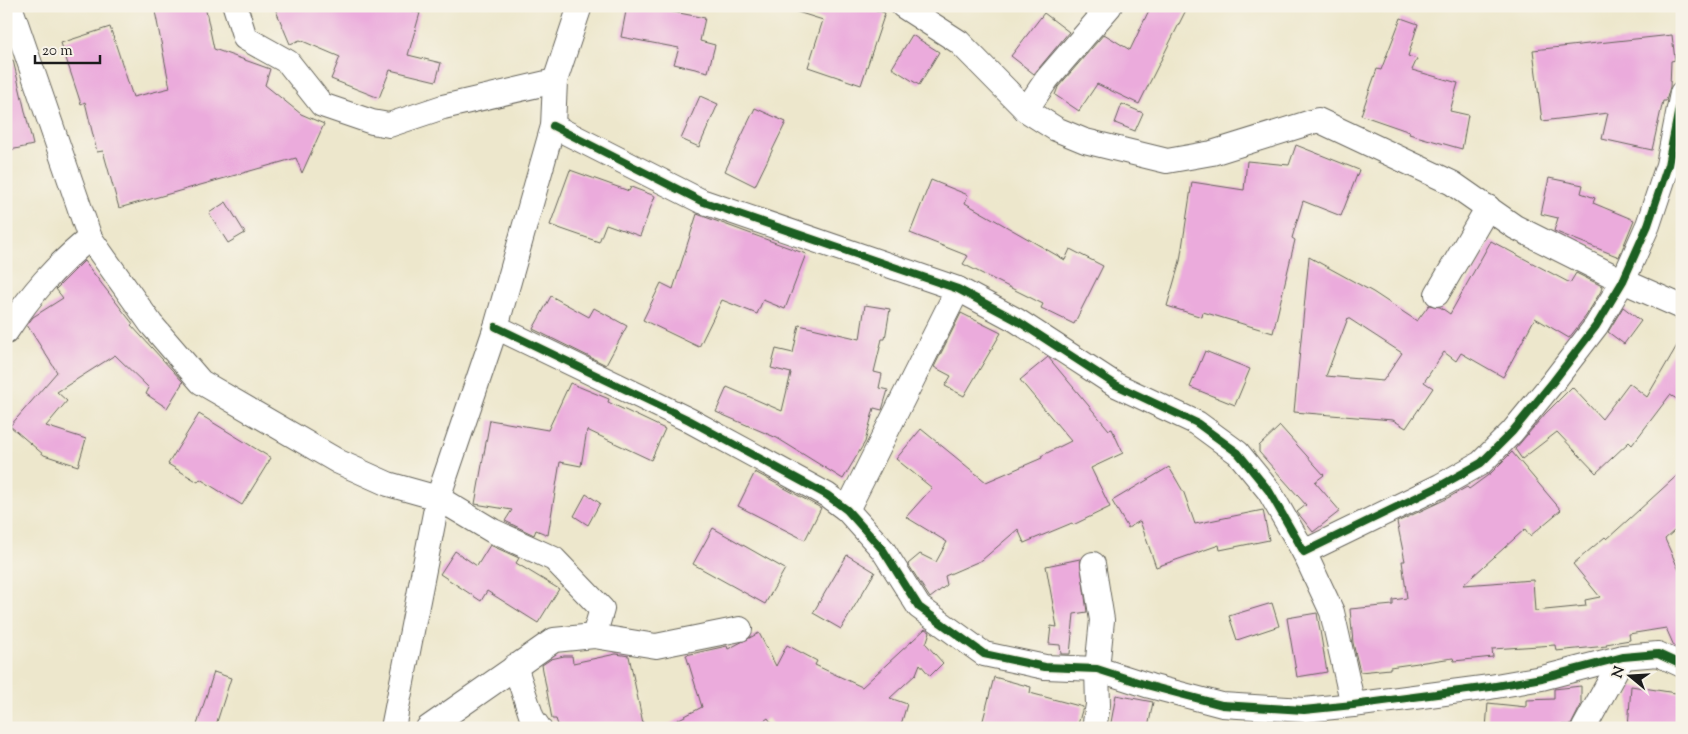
<svg xmlns="http://www.w3.org/2000/svg" width="1688" height="734" viewBox="0 0 1688 734" font-family="'Sorts Mill Goudy',serif">
  <style>
    .building { fill: #ebabdc; fill-rule: evenodd }
    .lines { fill: none; stroke-linecap: round; stroke-linejoin: round }
    .minor-casing { stroke: #65635a; stroke-width: 26 }
    .minor { stroke: #fff; stroke-width: 24 }
    .cycleway-casing { stroke: #f7f3e8; stroke-width: 11 }
    .cycleway { stroke: #1b5e20; stroke-width: 8 }
  </style>
  <rect width="100%" height="100%" fill="#f7f3e8"/>
  <filter id="ink" filterUnits="userSpaceOnUse"><feTurbulence type="fractalNoise" baseFrequency=".02" numOctaves="2"/><feDisplacementMap in="SourceGraphic" scale="10" xChannelSelector="R" yChannelSelector="G"/><feConvolveMatrix kernelMatrix="1 2 1 2 8 2 1 2 1" color-interpolation-filters="sRGB"/></filter>
  <filter id="wash" filterUnits="userSpaceOnUse"><feTurbulence type="fractalNoise" baseFrequency=".0096" numOctaves="4" result="noise"/><feDisplacementMap in="SourceGraphic" scale="20" xChannelSelector="R" yChannelSelector="G"/><feGaussianBlur stdDeviation="1.12" result="paint"/><feColorMatrix in="noise" values="0 0 0 0 0 0 0 0 0 0 0 0 0 0 0 0 0 1.4 0 .05"/><feComposite in="paint" operator="in"/></filter>
  <g filter="url(#wash)">
    <rect width="100%" height="100%" fill="#ede7cc"/>
    <g id="blocks">
      <!-- building -->
      <g class="building">
        <polygon points="154,6 205,6 214,49 270,69 265,85 301,114 324,124 302,173 296,158 119,208 103,151 97,152 85,102 81,104 61,43 110,27 133,97 170,88"/>
        <polygon points="274,6 397,6 420,13 408,55 441,63 436,81 390,70 379,98 331,79 340,57 300,40 290,44"/>
        <polygon points="627,6 643,6 705,18 700,41 715,45 708,72 674,64 679,48 621,37"/>
        <polygon points="792,6 865,6 885,13 861,85 808,67 823,20 791,10"/>
        <polygon points="1151,6 1188,6 1139,104 1097,84 1079,111 1055,95 1058,87 1104,34 1130,50"/>
        <polygon points="1044,13 1069,32 1034,74 1011,56"/>
        <polygon points="1401,18 1418,24 1408,56 1417,59 1412,70 1458,83 1450,111 1468,115 1462,149 1409,134 1410,132 1361,115 1377,69 1381,70"/>
        <polygon points="912,35 939,52 919,85 892,68"/>
        <polygon points="1672,35 1675,60 1671,61 1670,87 1666,101 1663,101 1652,150 1602,139 1608,113 1542,121 1533,50"/>
        <polygon points="13,60 33,145 6,151 6,61"/>
        <polygon points="700,96 718,104 699,147 681,139"/>
        <polygon points="1122,104 1143,113 1135,131 1115,123"/>
        <polygon points="755,108 786,122 755,186 725,171"/>
        <polygon points="1296,145 1359,170 1341,216 1303,201 1292,238 1295,240 1273,333 1203,312 1202,317 1167,306 1180,261 1192,182 1244,190 1247,161 1289,165"/>
        <polygon points="570,170 629,191 631,187 655,196 640,236 606,224 599,242 550,225"/>
        <polygon points="1549,178 1583,185 1581,193 1595,198 1593,203 1634,220 1619,257 1554,231 1558,218 1541,214"/>
        <polygon points="931,180 968,195 965,203 1065,260 1070,249 1103,266 1074,324 1041,308 1043,304 963,264 968,256 910,233"/>
        <polygon points="226,202 245,233 228,243 209,213"/>
        <polygon points="697,214 806,254 785,309 763,300 757,314 722,300 699,347 643,320 661,283 673,289"/>
        <path d="M1491,241L1570,283L1576,273L1602,286L1601,291L1586,316L1569,338L1535,318L1503,377L1461,353L1456,361L1444,352L1424,382L1433,388L1406,428L1393,420L1294,412L1309,257L1373,292L1417,321L1429,305L1440,307L1450,314ZM1348,318L1402,353L1383,381L1326,376Z"/>
        <polygon points="84,261 133,324 131,325 183,382 167,408 146,394 149,388 115,355 57,392 67,401 46,426 86,439 78,466 44,455 10,426 57,372 27,325 33,317 63,298 56,289"/>
        <polygon points="551,296 589,317 594,308 627,326 606,365 533,329"/>
        <polygon points="865,305 890,309 885,339 882,339 874,372 882,374 879,388 888,390 882,410 874,408 865,442 843,479 777,438 716,412 727,387 782,411 791,373 771,368 776,349 793,353 799,325 860,339"/>
        <polygon points="1623,307 1641,321 1624,344 1608,332"/>
        <polygon points="961,313 1001,333 964,396 945,386 951,376 934,367"/>
        <polygon points="1682,337 1682,402 1670,395 1632,445 1629,442 1596,473 1557,432 1522,459 1515,449 1545,414 1572,387 1602,419 1629,383 1647,397"/>
        <polygon points="1205,351 1250,369 1235,405 1190,387"/>
        <polygon points="1048,357 1109,430 1112,429 1123,453 1091,468 1110,507 1073,525 1072,523 1024,543 1018,529 982,560 945,576 947,585 930,598 908,564 920,554 936,562 947,542 906,517 932,488 896,459 921,429 986,482 1042,458 1041,456 1071,441 1020,380"/>
        <polygon points="570,383 609,399 608,402 665,429 651,460 587,430 581,466 560,462 548,535 536,530 534,535 505,521 512,510 475,504 490,420 548,430"/>
        <polygon points="199,414 271,458 242,505 200,479 198,482 168,464"/>
        <polygon points="1280,426 1324,475 1315,482 1340,511 1313,532 1297,512 1306,505 1259,452 1259,446"/>
        <polygon points="1512,452 1561,510 1530,536 1525,529 1463,585 1533,580 1535,611 1586,606 1585,600 1600,597 1573,564 1605,537 1607,539 1682,471 1682,524 1665,539 1682,577 1682,650 1674,646 1666,628 1629,634 1630,640 1606,644 1607,646 1556,651 1555,645 1492,649 1493,657 1454,661 1453,658 1390,667 1390,669 1360,672 1353,643 1350,609 1393,605 1393,600 1407,598 1402,561 1405,561 1397,522 1444,500 1467,487 1469,489 1491,473"/>
        <polygon points="1169,467 1184,493 1195,524 1263,510 1269,540 1220,550 1219,545 1156,567 1140,521 1128,528 1112,501"/>
        <polygon points="755,472 821,508 805,540 738,506"/>
        <polygon points="586,494 600,503 588,525 574,516"/>
        <polygon points="713,528 785,569 765,604 693,564"/>
        <polygon points="490,545 519,558 516,563 559,589 538,623 487,591 481,601 440,574 455,551 477,566"/>
        <polygon points="847,555 875,572 841,629 813,613"/>
        <polygon points="1080,559 1087,612 1074,614 1070,654 1061,654 1060,645 1049,644 1051,626 1057,627 1046,566"/>
        <polygon points="1272,603 1279,626 1237,640 1229,616"/>
        <polygon points="1317,613 1327,672 1297,677 1287,618"/>
        <polygon points="925,629 930,632 926,644 943,663 930,676 920,664 916,674 890,698 907,704 900,728 775,728 768,718 754,728 662,728 702,707 686,655 727,646 728,649 759,633 776,666 787,645 817,661 815,665 862,687"/>
        <polygon points="616,654 629,656 644,728 559,728 556,719 552,719 542,665 551,659 564,656 572,656 573,663"/>
        <polygon points="214,672 231,678 215,728 196,728"/>
        <polygon points="994,677 1031,687 1030,693 1083,707 1077,728 981,728"/>
        <polygon points="1581,686 1581,705 1571,725 1547,725 1547,728 1486,728 1488,703 1526,707 1526,700 1554,699 1554,689"/>
        <polygon points="1631,686 1682,694 1680,728 1628,728"/>
        <polygon points="1116,695 1153,702 1148,728 1110,728"/>
      </g>
    </g>
  </g>
  <g filter="url(#ink)">
    <use href="#blocks" fill-opacity="0" stroke="#65635a" stroke-width="1"/>
    <g class="lines">
      <!-- minor casing -->
      <g class="minor-casing">
        <g id="minor">
          <polyline points="10,6 90,238 151,324 201,382 339,462 388,484 438,498 493,531 554,559 602,609 594,636"/>
          <polyline points="235,6 245,38 288,62 322,105 372,122 389,125 443,107 555,81"/>
          <polyline points="903,6 959,42 1026,110 1056,129 1085,141 1167,161 1212,153 1318,120 1452,183 1515,227 1623,281 1682,307"/>
          <polyline points="1026,110 1047,79 1110,6"/>
          <polyline points="553,126 701,201 958,289 1016,320 1116,385 1197,423 1238,453 1269,491 1304,552 1440,486 1481,463 1512,432 1553,382 1596,326 1623,281 1648,225 1668,165 1682,93"/>
          <polyline points="1437,294 1488,207"/>
          <polyline points="496,327 689,420 827,495 847,510 883,550 919,607 984,654 1045,667 1097,669 1150,686 1222,705 1304,710 1353,705 1490,687 1542,678 1623,657 1658,654 1682,665"/>
          <path d="M6,332C31,294 55,266 90,238"/>
          <polyline points="847,510 958,289"/>
          <polyline points="1304,552 1332,612 1353,705"/>
          <polyline points="1093,564 1102,620 1097,669 1098,705 1094,728"/>
          <polyline points="515,666 532,718 539,728"/>
          <polyline points="393,728 438,498 496,327 553,126 555,81 580,6"/>
          <polyline points="428,728 554,640 594,636 656,646 740,629"/>
          <polyline points="1584,728 1623,657"/>
        </g>
      </g>
      <!-- minor -->
      <use href="#minor" class="minor"/>
      <!-- cycleway casing -->
      <g class="cycleway-casing">
        <g id="cycleway">
          <polyline points="553,126 701,201 958,289 1016,320 1116,385 1197,423 1238,453 1269,491 1304,552 1440,486 1481,463 1512,432 1553,382 1596,326 1623,281 1648,225 1668,165 1682,93"/>
          <polyline points="496,327 689,420 827,495 847,510 883,550 919,607 984,654 1045,667 1097,669 1150,686 1222,705 1304,710 1353,705 1490,687 1542,678 1623,657 1658,654 1682,665"/>
        </g>
      </g>
      <!-- cycleway -->
      <use href="#cycleway" class="cycleway"/>
    </g>
  </g>
  <!-- margin -->
  <rect width="1688" height="734" fill="none" stroke="#f7f3e8" stroke-width="25"/>
  <!-- north arrow -->
  <g transform="translate(1630 676) rotate(288)" stroke="#f7f3e8" stroke-width="4" paint-order="stroke">
  <path d="M0-4L9 19L0 12L-9 19Z" fill="#1c1c1c"/>
  <text y="-8" font-size="14" font-weight="bold" text-anchor="middle" fill="#1c1c1c">N</text>
  </g>
  <!-- scale -->
  <path d="M35 55v8h65v-8" fill="none" stroke="#1c1c1c" stroke-width="2.5"/>
  <text x="42" y="55" font-size="15" fill="#1c1c1c" stroke="#f7f3e8" stroke-width="4" paint-order="stroke">20 m</text>
</svg>
